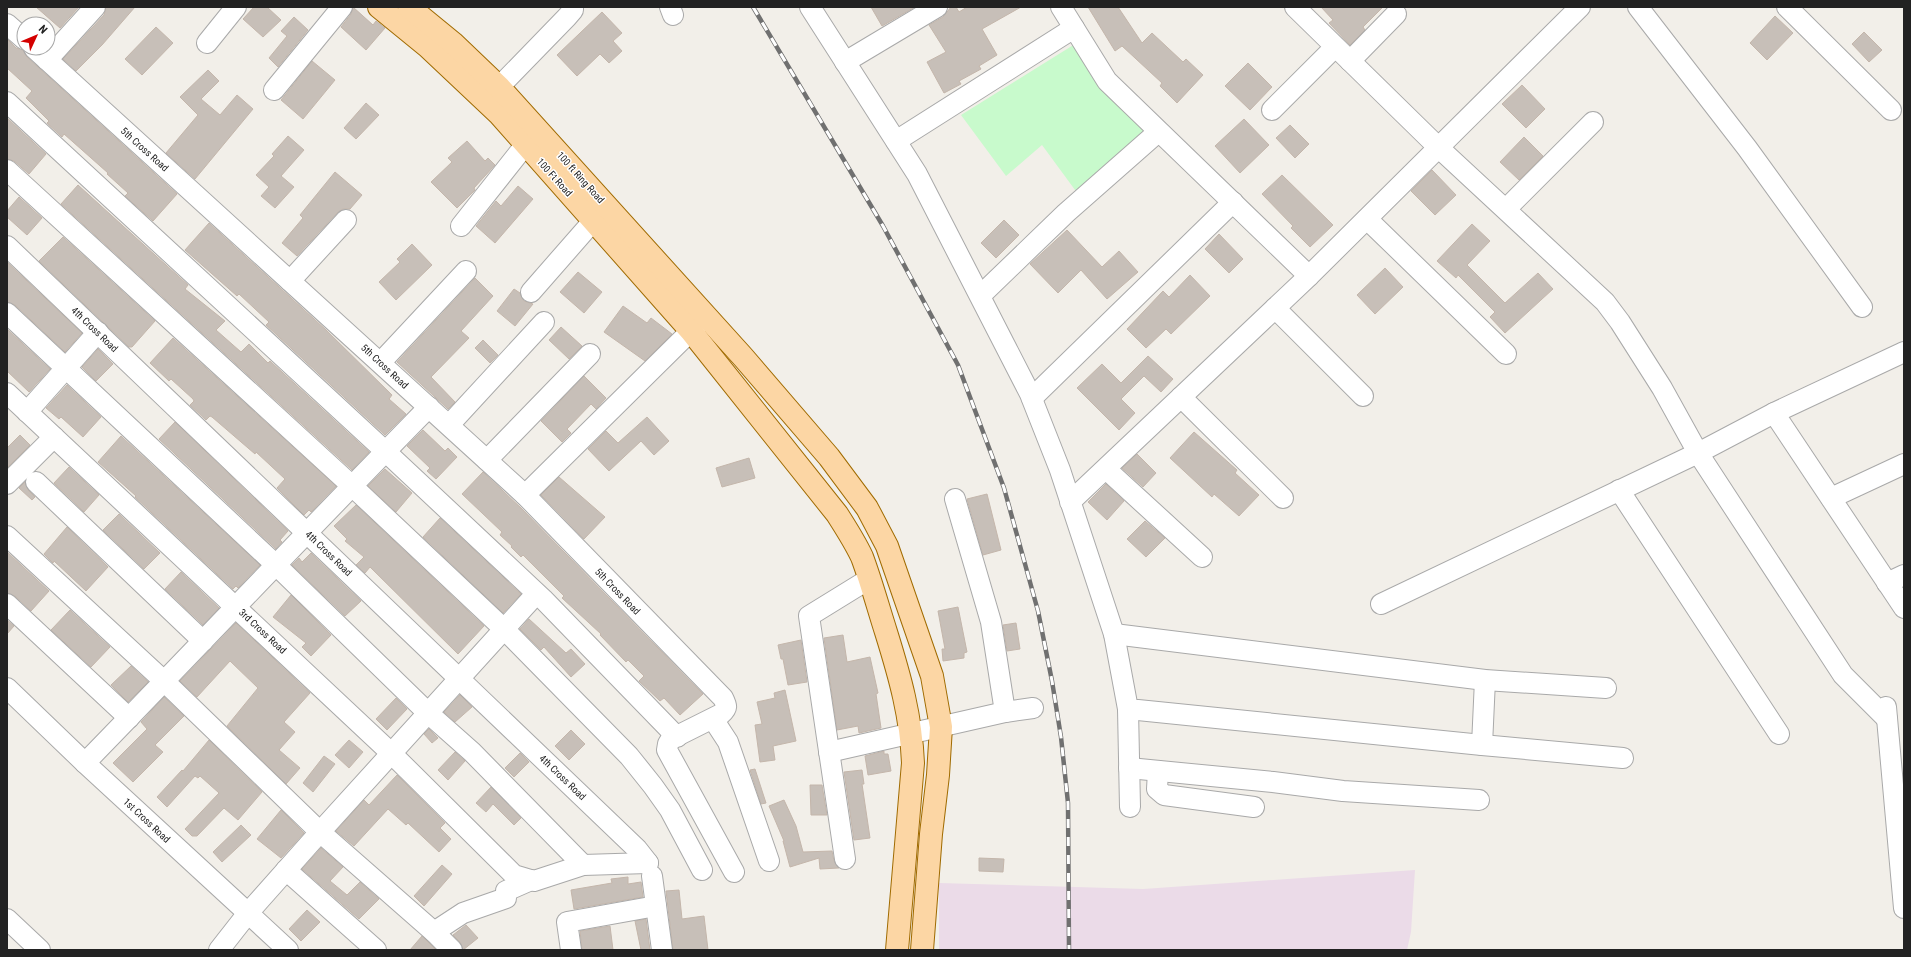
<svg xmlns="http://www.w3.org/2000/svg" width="1911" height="957" viewBox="0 0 1911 957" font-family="'Roboto Condensed',sans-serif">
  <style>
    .industrial { fill: #ebdbe8 }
    .park { fill: #c8facc }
    .building { fill: #c7bfb8; stroke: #c4b6ab }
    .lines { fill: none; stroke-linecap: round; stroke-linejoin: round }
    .minor-casing { stroke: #a9a9a9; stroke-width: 22 }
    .major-casing { stroke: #a06b00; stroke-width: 24 }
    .minor { stroke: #fff; stroke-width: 20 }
    .major { stroke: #fcd6a4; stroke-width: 22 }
    .rail-casing { stroke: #707070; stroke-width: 4.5 }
    .rail { stroke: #fff; stroke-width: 3; stroke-dasharray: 9; stroke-linecap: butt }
    .labels { text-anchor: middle; stroke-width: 3; stroke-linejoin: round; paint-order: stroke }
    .street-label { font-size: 10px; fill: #222; stroke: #fff }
  </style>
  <rect width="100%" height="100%" fill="#f2efe9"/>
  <!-- industrial -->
  <polygon class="industrial" points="1415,870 1411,932 1407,950 939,950 939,883 1143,889"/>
  <!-- park -->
  <polygon class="park" points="1075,44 1148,131 1078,194 1042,145 1006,176 961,115"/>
  <!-- building -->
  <g class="building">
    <polygon points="36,7 79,7 60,28"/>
    <polygon points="106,7 135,7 102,45 76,71 63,59 104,15"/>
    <polygon points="254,7 267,7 281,20 263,37 243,19"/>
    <polygon points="353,7 373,25 376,21 385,28 366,50 341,27 351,14"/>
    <polygon points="871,7 915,7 882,26"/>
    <polygon points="951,7 956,7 959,12 967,7 1021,7 982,29 997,55 979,66 981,69 959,81 961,84 944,93 927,62 946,52 929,25 943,17"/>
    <polygon points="1088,7 1118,7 1142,43 1152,33 1183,62 1186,59 1203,75 1177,103 1160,86 1162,83 1122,46 1115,51"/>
    <polygon points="1321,7 1383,7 1363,27 1365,30 1350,45 1329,23 1333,20"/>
    <polygon points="602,12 622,33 613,41 622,51 609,63 600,54 577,76 557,55"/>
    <polygon points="1775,16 1793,33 1767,60 1750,43"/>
    <polygon points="294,17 308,30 278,67 269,58 287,36 281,31"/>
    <polygon points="156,27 173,43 142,75 125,59"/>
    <polygon points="1864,32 1882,50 1869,62 1852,44"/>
    <polygon points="7,39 16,48 23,50 26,56 177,194 153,221 125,196 128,193 107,174 108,173 64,134 62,137 47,123 49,121 26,98 32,91 7,68"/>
    <polygon points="312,61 335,80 303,119 281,100"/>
    <polygon points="1248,63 1272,87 1250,110 1225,86"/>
    <polygon points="208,70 219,81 201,99 220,115 237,95 253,109 195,179 166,153 198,115 180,97"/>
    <polygon points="1522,85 1545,109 1526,128 1502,104"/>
    <polygon points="366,103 379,115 356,139 344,128"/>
    <polygon points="7,118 46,154 29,174 14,161 7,159"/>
    <polygon points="1244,119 1269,145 1240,173 1215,146"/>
    <polygon points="1290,125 1309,144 1295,158 1276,138"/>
    <polygon points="288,136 304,150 281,176 294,187 275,208 261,196 269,187 256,175 274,156 272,154"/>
    <polygon points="1524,137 1543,156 1519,180 1500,162"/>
    <polygon points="467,141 485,161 488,158 495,165 474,188 475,190 457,208 431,182 452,162 448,158"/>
    <polygon points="1432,170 1456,195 1435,215 1411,191"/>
    <polygon points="335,172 362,195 350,209 343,209 338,212 297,256 282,243 303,218 300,215"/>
    <polygon points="1282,175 1333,225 1310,247 1291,228 1293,226 1262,194"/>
    <polygon points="78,185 188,285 185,289 225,321 216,330 241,352 249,344 268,363 270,361 369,452 352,470 61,204"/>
    <polygon points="518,186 533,199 495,243 476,226 496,201 501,206"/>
    <polygon points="19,197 42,218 27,235 7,217 7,211"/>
    <polygon points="1004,220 1019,235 996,258 981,243"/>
    <polygon points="209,223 325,329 392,395 389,399 406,414 385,435 266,325 269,322 239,294 237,296 185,250"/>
    <polygon points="1472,224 1490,241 1467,265 1505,303 1538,273 1553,289 1505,333 1490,317 1495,312 1458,275 1456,278 1437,261"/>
    <polygon points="1067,230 1102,267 1119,251 1138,272 1107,299 1081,270 1058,293 1030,264"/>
    <polygon points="1219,234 1243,259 1229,273 1205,249"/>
    <polygon points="63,237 155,321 132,347 129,347 39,261"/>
    <polygon points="412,244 432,265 396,300 379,282 400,262 397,259"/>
    <polygon points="7,262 82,333 65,352 15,305 7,302"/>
    <polygon points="1385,268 1403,287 1375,314 1357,295"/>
    <polygon points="578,272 602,292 584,313 560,292"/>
    <polygon points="1190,275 1210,296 1171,334 1166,329 1146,348 1127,329 1163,291 1169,297"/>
    <polygon points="475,278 493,296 461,331 469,338 431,377 455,402 448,409 397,362"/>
    <polygon points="514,289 520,293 524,301 533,304 515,326 497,311"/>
    <polygon points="623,306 647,323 651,318 672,334 645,361 604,332"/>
    <polygon points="561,327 582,346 569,359 549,340"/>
    <polygon points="7,329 50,369 29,392 7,371"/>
    <polygon points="173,338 336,486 311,512 309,510 304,515 277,488 285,479 256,452 255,454 212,417 210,416 206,420 190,405 194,401 193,399 171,379 169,381 150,363"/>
    <polygon points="483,340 498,355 490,363 475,348"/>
    <polygon points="98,349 113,364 96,381 82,367"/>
    <polygon points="1148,356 1173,379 1161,392 1144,376 1121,399 1135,413 1119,430 1077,388 1102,364 1121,383"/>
    <polygon points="584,376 606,398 596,409 591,404 567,429 571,433 562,442 541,421"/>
    <polygon points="67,385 101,417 83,437 61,417 59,419 46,408"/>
    <polygon points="647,417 669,441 654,455 641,441 609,471 588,449 606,431 618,443"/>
    <polygon points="175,422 288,531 280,540 282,542 276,549 159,439"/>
    <polygon points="423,430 445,451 448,448 457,457 436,479 427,471 430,468 407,446"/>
    <polygon points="1194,432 1237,470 1235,473 1259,495 1239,516 1214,494 1212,497 1170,458"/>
    <polygon points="20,435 30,445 7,468 7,448"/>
    <polygon points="121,436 260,565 238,588 236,586 233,589 135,497 136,496 98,462"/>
    <polygon points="1137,454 1156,473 1143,487 1122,468"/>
    <polygon points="749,458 755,478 722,487 716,468"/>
    <polygon points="69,467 99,495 84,512 54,483"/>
    <polygon points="385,469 412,493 396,512 368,486"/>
    <polygon points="483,472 521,508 703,694 680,715 664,698 660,701 639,681 644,676 628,660 626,662 600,635 601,634 562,598 564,596 523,555 521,557 511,547 512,546 500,535 502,532 462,494"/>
    <polygon points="559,477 605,517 584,539 541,495"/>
    <polygon points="25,482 28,490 35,497 32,500 19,488"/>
    <polygon points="1106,484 1124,501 1107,520 1088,502"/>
    <polygon points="987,494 1001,550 983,555 967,499"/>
    <polygon points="356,505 484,626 458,654 370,567 365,573 356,565 364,557 345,541 347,539 334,526"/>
    <polygon points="119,514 160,553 144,569 103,530"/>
    <polygon points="440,518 521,594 503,613 423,537"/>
    <polygon points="1145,521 1165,538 1146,557 1127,539"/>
    <polygon points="67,527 108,567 86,591 54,561 53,563 44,554"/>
    <polygon points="7,552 49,591 31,611 15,596 7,593"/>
    <polygon points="311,553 361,601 345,616 292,565 299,558 302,562"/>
    <polygon points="181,572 219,608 203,625 165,589"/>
    <polygon points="291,595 331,635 311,656 302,647 306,643 273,617"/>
    <polygon points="958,607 967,652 964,653 964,658 943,661 942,649 945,649 938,611"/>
    <polygon points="70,610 110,647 91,667 51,630"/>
    <polygon points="529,619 566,653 571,649 585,664 571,677 544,647 541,650 520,629"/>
    <polygon points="7,620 14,626 7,634"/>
    <polygon points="236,623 310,693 284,722 295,732 279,750 300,768 286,784 227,726 258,688 230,661 197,697 180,681"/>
    <polygon points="1016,623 1020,649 1007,651 1003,625"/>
    <polygon points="843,635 847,662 870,657 878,693 876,694 881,728 859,733 858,726 837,730 824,638"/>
    <polygon points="801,640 807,682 788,685 783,659 781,659 778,645"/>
    <polygon points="131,666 148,682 128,702 111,685"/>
    <polygon points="785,690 796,741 773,746 775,760 760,762 755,725 762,724 757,702 775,698 774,693"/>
    <polygon points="460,695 472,707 455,722 444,712"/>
    <polygon points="164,697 184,716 155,745 163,752 133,782 113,763 147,729 141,722"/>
    <polygon points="396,698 407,709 387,730 376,719"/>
    <polygon points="429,729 438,738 432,743 424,734"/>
    <polygon points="571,730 585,744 569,760 555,746"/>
    <polygon points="209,740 262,792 238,820 224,808 197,836 192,836 185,829 219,793 200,776 198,778 195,776 167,807 157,797 182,770 183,771"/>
    <polygon points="349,740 363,752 349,768 335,755"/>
    <polygon points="884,751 884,754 888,754 891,771 868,775 865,756"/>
    <polygon points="455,752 465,761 448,780 438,770"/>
    <polygon points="520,753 529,762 514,777 505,768"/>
    <polygon points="324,756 335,764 313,792 303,783"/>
    <polygon points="755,769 766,803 761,804 750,770"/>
    <polygon points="862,770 864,784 862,784 870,838 854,840 844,772"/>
    <polygon points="397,775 445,823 440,828 451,839 439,852 408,823 406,825 388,809 354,846 336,831 364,800 369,805"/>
    <polygon points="810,785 822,785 827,815 811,815"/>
    <polygon points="491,787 521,818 514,825 493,804 486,812 476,803"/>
    <polygon points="784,800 796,826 803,852 832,851 834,861 839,868 820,869 819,858 790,867 783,841 784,841 769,806"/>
    <polygon points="281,810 304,833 281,858 257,839"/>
    <polygon points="241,825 251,835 222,862 213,852"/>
    <polygon points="321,848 343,867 330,881 347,895 360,882 379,899 359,919 302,869"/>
    <polygon points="979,858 1004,859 1003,872 979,871"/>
    <polygon points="442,865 452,874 424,906 414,896"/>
    <polygon points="628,877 628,884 641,882 643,897 574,909 571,890 612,883 611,879"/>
    <polygon points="679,890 682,919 704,916 708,950 673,950 666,891"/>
    <polygon points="307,910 320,922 301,941 289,929"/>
    <polygon points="646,919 650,950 641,950 635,921"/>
    <polygon points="466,925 478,938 463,950 460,942 453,935"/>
    <polygon points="610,926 613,950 582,950 580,931"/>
    <polygon points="422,936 436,950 410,950"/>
  </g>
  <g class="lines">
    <!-- minor casing -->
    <g class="minor-casing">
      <g id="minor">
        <polyline points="670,7 673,15"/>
        <polyline points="810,7 917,174 1030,394 1060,470 1114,634 1128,709 1482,745 1623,758"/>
        <polyline points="1061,7 1107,81 1309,276 1580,7"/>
        <polyline points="1295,7 1439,148 1605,302 1620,322 1662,388 1698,453 1843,675 1887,719"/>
        <polyline points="1638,7 1747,148 1862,307"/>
        <polyline points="1787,7 1891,110"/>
        <polyline points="7,24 24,39"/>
        <polyline points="207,43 236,7"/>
        <path d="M34,48L525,495L723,698C727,706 728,708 721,714L671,739L668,744L667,750L734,872"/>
        <polyline points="47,60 95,7"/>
        <polyline points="1350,61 1396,14"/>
        <polyline points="845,62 937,7"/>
        <polyline points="499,87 567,17 573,10 573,7"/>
        <polyline points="274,90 342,7"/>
        <polyline points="7,102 385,451 543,599 677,737"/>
        <polyline points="1272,110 1335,47"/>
        <polyline points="896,141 1074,28"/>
        <polyline points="7,170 351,485 504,629 629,756 653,786 670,810 702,870"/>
        <polyline points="1506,209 1593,122"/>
        <polyline points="1367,219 1506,354"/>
        <polyline points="461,226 526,144"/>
        <polyline points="7,246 637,849 648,863"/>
        <polyline points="290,281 346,220"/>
        <polyline points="531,292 594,220"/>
        <polyline points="981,295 1066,213 1158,132"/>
        <polyline points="1275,308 1363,396"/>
        <polyline points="7,313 275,564 428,713 472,752 583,865"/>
        <polyline points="381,362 466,271"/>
        <polyline points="7,393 391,753 514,875 534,881 583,865 648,863"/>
        <polyline points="1181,397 1283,498"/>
        <polyline points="1032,398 1233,202"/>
        <polyline points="27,412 98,332"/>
        <polyline points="1774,413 1904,608"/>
        <polyline points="449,425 544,322"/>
        <polyline points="487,460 590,354"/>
        <polyline points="1106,469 1202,557"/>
        <polyline points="36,482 203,641"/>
        <polyline points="7,484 54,437"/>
        <polyline points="1619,490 1779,734"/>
        <polyline points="525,495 702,320"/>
        <polyline points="1831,498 1904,464"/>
        <polyline points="955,499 991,622 1005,712"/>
        <polyline points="1070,502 1309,276"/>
        <polyline points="7,536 165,682 320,832 434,932 452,950"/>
        <polyline points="1887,583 1904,575"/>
        <polyline points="7,604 129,718"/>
        <polyline points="1381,604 1698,453 1774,413 1904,352"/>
        <polyline points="1114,634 1485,680 1606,688"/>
        <polyline points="7,688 85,763 288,950"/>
        <polyline points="1886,707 1904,908"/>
        <polyline points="1128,709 1130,807"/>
        <polyline points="713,719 728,742 769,861"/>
        <polyline points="1482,745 1485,680"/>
        <polyline points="829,752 1005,712 1033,708"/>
        <path d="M85,763C200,645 313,525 429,407"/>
        <polyline points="1129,768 1273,782 1343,791 1479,800"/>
        <polyline points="1158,771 1157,789 1164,795 1254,807"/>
        <polyline points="845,859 809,616 869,579"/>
        <polyline points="286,870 376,950"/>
        <polyline points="652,876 662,950"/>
        <polyline points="7,919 40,950"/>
        <polyline points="434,932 463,913 506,898 506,891 531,880"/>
        <polyline points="219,950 248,913 320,832 536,594"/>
        <polyline points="571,950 567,922 656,906"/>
      </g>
    </g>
    <!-- major casing -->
    <g class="major-casing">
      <g id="major">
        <path d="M379,7L428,47L499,114L691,331L837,514C846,528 855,542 862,557C871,581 878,607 886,632C900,677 911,716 913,763L897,950"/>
        <polyline points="409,7 453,43 499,87 743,357 829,457 867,508 887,546 932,676 941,727 938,775 931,834 922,950"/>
      </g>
    </g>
    <!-- minor -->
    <use href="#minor" class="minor"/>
    <!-- major -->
    <use href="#major" class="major"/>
    <!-- rail casing -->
    <g class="rail-casing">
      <polyline id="rail" points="753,7 883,226 958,365 1004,488 1038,611 1052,681 1061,737 1068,803 1069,950"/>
    </g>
    <!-- rail -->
    <use href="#rail" class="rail"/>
  </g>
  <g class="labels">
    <!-- street labels -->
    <g class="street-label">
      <text transform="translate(145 149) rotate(42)" y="4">5th Cross Road</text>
      <text transform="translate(555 177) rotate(48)" y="4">100 Ft Road</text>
      <text transform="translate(581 177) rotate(48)" y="4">100 ft Ring Road</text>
      <text transform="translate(95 329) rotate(44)" y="4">4th Cross Road</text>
      <text transform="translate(385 366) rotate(43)" y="4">5th Cross Road</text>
      <text transform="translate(329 553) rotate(44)" y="4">4th Cross Road</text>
      <text transform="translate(618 591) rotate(46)" y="4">5th Cross Road</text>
      <text transform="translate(263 631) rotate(43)" y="4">3rd Cross Road</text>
      <text transform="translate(563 777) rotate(44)" y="4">4th Cross Road</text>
      <text transform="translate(147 820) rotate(43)" y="4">1st Cross Road</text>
    </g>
  </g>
  <!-- border -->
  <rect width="1911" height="957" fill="none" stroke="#222222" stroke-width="16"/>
  <!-- north arrow -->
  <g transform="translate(36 36) rotate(46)"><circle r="19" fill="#ffffff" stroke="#a7a7a7"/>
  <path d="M0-3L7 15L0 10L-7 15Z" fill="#d40000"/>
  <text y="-6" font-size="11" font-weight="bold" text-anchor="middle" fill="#222222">N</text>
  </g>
</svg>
